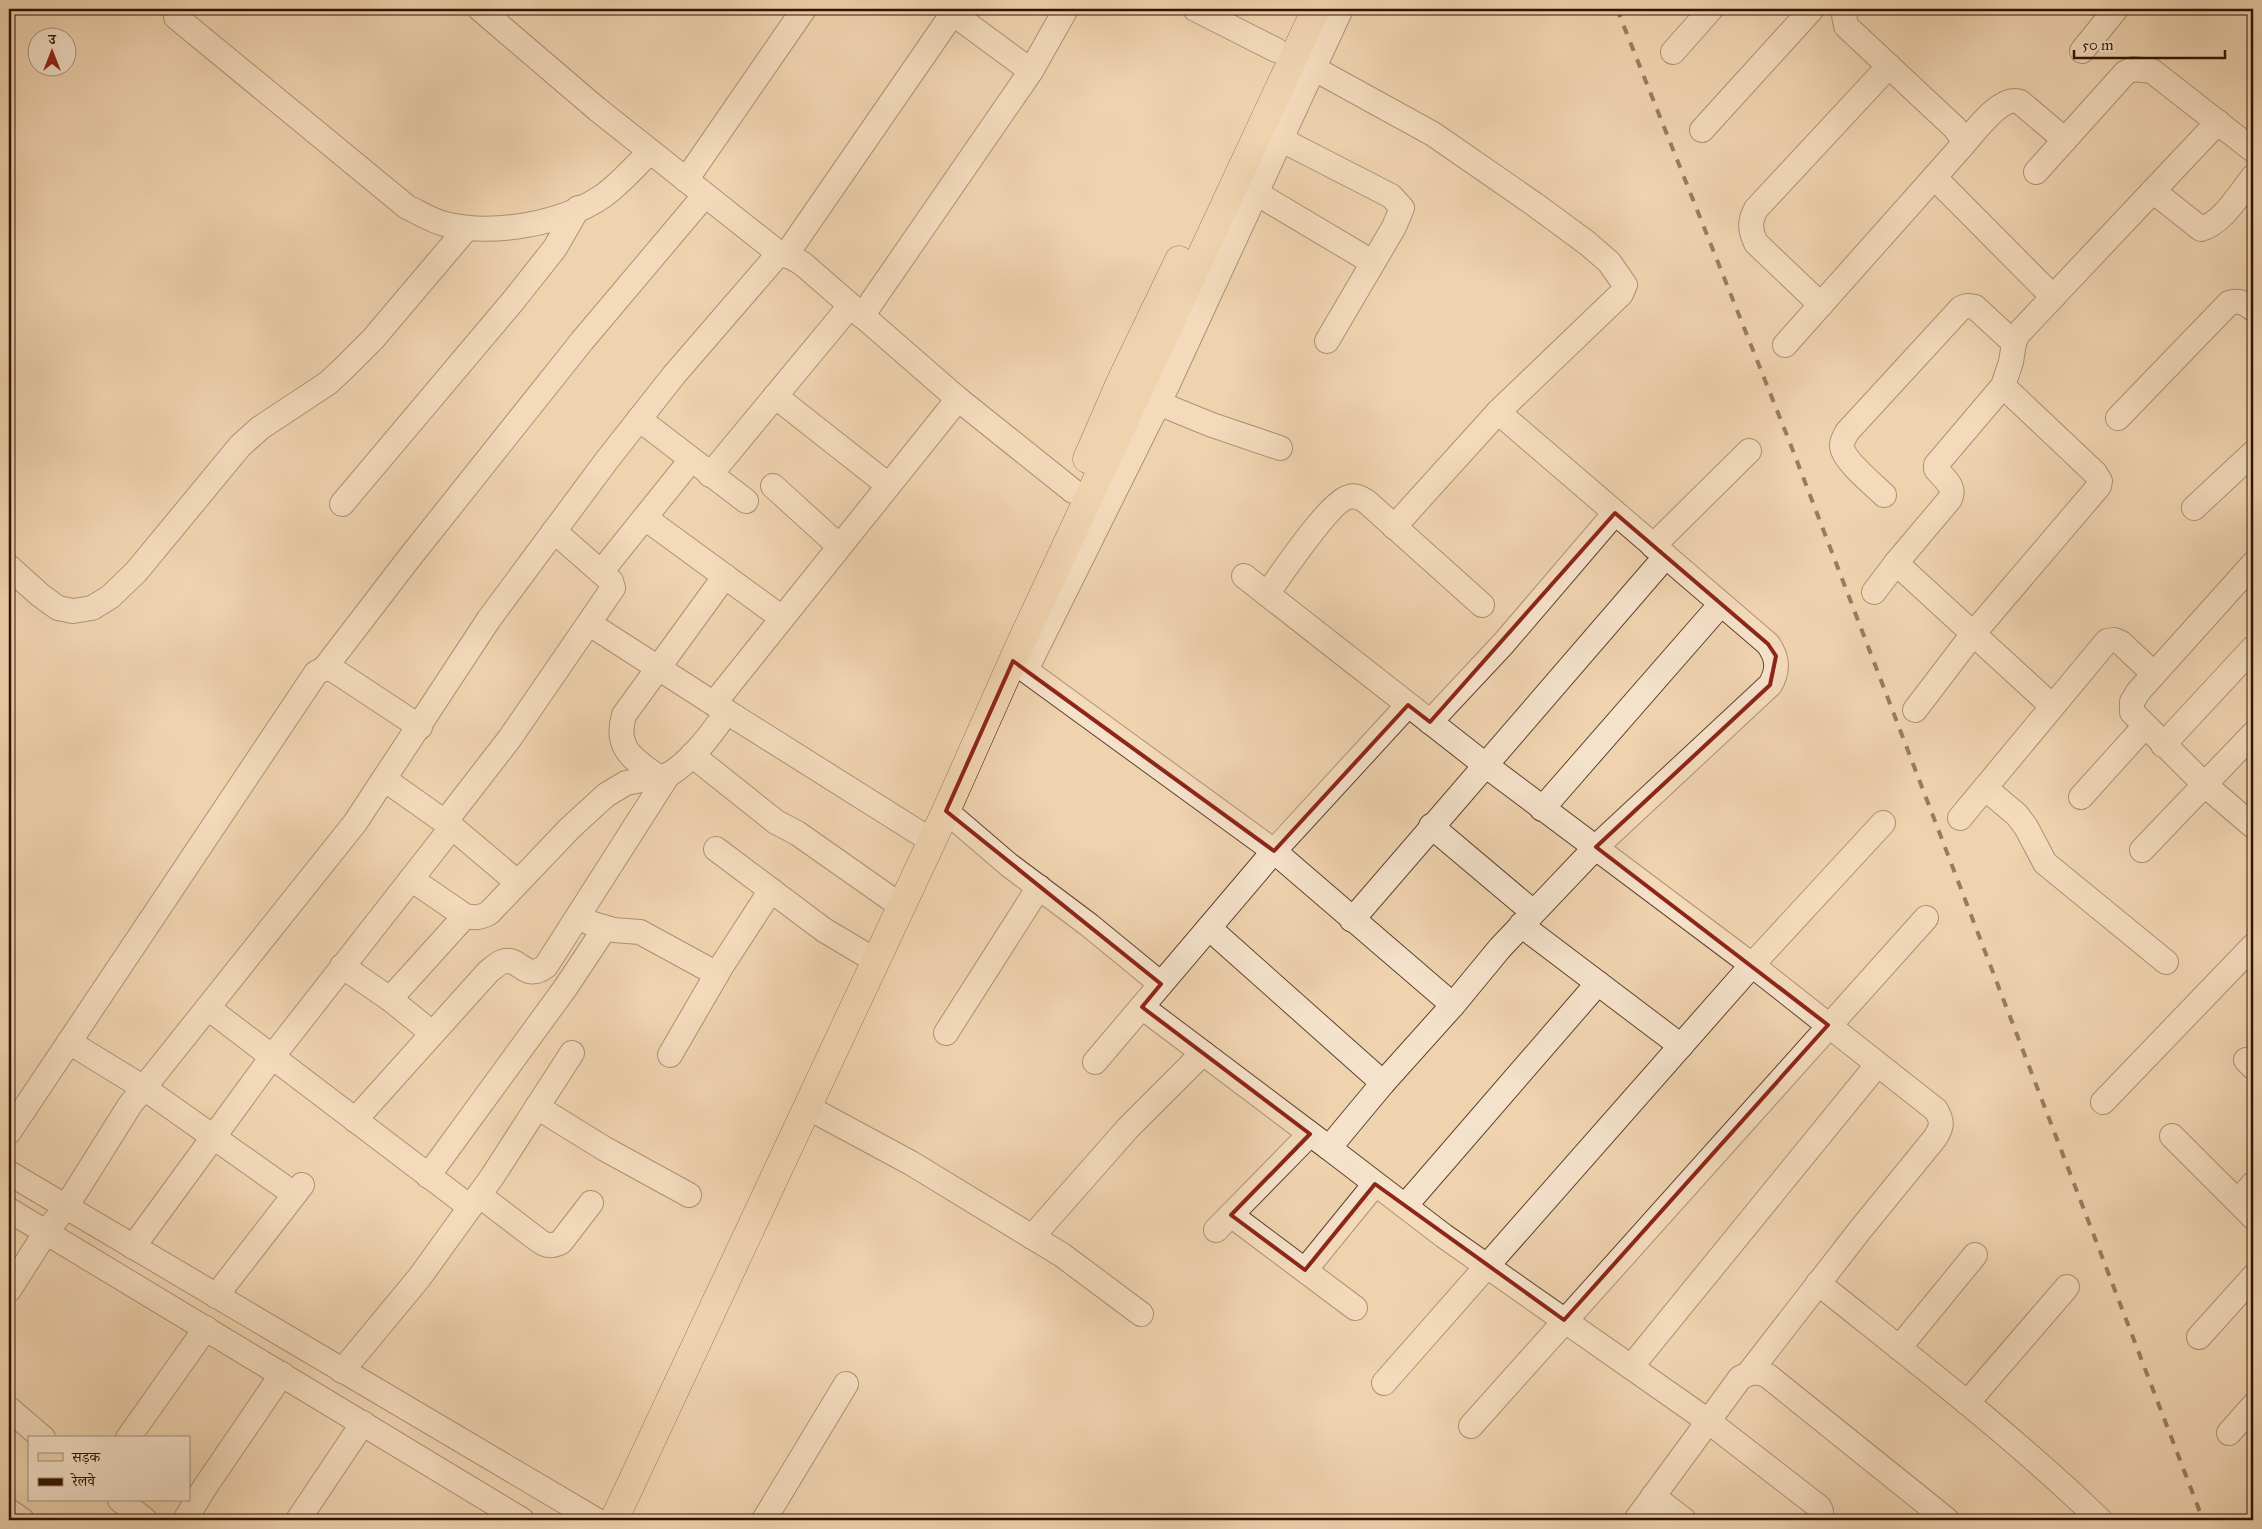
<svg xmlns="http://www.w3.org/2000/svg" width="2262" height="1529" viewBox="0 0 2262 1529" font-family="'IM FELL Great Primer','Noto Serif Devanagari',serif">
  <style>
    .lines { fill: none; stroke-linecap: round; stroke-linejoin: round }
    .minor-casing { stroke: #60422c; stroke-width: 26 }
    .major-casing { stroke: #311201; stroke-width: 29 }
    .minor { stroke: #f5e2cb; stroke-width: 24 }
    .major { stroke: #efd3af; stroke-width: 28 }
    .rail { stroke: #311201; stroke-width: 4; stroke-dasharray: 9 9; stroke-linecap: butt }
    .marked { fill: none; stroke: #8f2418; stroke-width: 4; stroke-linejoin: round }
  </style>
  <rect width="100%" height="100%" fill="#efd3af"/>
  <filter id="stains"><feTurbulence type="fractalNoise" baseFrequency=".004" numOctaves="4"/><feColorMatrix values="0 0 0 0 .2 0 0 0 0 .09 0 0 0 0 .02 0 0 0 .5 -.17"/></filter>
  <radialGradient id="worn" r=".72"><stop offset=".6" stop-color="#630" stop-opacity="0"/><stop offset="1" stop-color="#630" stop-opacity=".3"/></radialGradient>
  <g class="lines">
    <!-- minor casing -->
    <g class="minor-casing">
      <g id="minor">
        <polyline points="480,9 597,109 781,255"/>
        <polyline points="947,9 1031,71"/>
        <polyline points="1195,9 1276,50"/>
        <path d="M176,17L407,207C420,213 432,221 445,224C493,236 562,224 603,196C620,184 635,166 650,152"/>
        <polyline points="2082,51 2116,9"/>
        <polyline points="1673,52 1711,9"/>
        <polyline points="1313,68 1433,134 1534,204 1587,243 1609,262 1625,285 1621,294 1498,412 1394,527"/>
        <polyline points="1702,130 1812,9"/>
        <polyline points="1280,139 1391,196 1402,208 1394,227 1327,341"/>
        <path d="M1962,146C1974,133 2001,94 2020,102L2065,140"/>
        <polyline points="2036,172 2125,73 2133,69 2152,71 2253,150"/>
        <polyline points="1935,178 2053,297"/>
        <polyline points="686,180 804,9"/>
        <path d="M2153,191L2201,229C2223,223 2239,194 2253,177"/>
        <polyline points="1256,193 1372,262"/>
        <polyline points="786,255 953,13"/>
        <path d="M1821,305L1756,243C1750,230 1749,222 1756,209L1889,66"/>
        <polyline points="862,316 1031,71 1066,9"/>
        <polyline points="1785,345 1962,146 1962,138 1955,128 1846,26 1844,15 1847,9"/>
        <polyline points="775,396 888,485"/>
        <polyline points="1158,403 1212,425 1280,448"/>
        <path d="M2118,418L2229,303C2239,300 2245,303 2253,309"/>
        <polyline points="639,419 746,501"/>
        <polyline points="710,475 850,306"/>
        <polyline points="773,486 839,546"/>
        <path d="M1884,495C1874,485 1844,461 1842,447C1841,441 1845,437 1847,432L1961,308L1967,306L1975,307L2014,343"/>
        <polyline points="342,504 513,301 555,248 578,208"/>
        <polyline points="2194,508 2253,453"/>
        <polyline points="645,518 782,618"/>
        <polyline points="1653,546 1749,451"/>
        <polyline points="1896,563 2052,706"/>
        <polyline points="2253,564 2138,692 2132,702 2132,712 2205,785 2253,826"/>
        <polyline points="9,567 40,595 58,608 73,611 92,608 110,597 136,572 240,446 260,428 328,383 344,368 373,339 467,228"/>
        <polyline points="601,572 691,460"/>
        <path d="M1244,576L1484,764L1752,965L1936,1110C1943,1122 1942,1127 1935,1138L1860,1230L1749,1373"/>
        <path d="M1874,592L1896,563L1950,499C1956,486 1944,479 1936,469V465L2003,386L2011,362L2014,343L2018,334L2218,122"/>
        <path d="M1267,594C1280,576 1331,500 1349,497C1356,495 1361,498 1367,502L1482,605"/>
        <polyline points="591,622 596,628 719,707"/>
        <polyline points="1013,661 1274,851 1453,1005 1383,1083 1329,1148 1444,1236 1708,1421 1819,1507 1821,1511 1821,1520"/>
        <polyline points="324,669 410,557 582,341 705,195"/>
        <polyline points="1026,670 1167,386 1341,9"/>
        <polyline points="1915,710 1973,634 2099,486 2100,481 2095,473 2003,386"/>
        <polyline points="727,712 717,704 720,696 958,399"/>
        <polyline points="1430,722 1503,644 1615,513"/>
        <polyline points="2163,745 2253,648"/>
        <polyline points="692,755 776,822 797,833 901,906"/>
        <path d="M658,777C634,759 614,749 624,715L725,576"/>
        <polyline points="384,779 452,827 517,882"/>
        <polyline points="1985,788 2017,815 2026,827 2045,863 2166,962"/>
        <polyline points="2081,797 2145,726"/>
        <polyline points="1542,809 1721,604"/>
        <polyline points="946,811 1009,865 1089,925 1161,984"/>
        <polyline points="1960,818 2107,641 2114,640 2121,643 2154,674"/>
        <polyline points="445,822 510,738 613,588 611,581 554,531"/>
        <polyline points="1431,826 1533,912"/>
        <polyline points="716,849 824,930 876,961"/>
        <polyline points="2142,850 2253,734"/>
        <path d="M411,879L465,916C475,918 480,918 489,913L570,828L606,795L626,783L668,775C692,761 711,734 727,712L932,841"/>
        <polyline points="1352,920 1666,556"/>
        <polyline points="590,923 614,930 640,932 717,974"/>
        <polyline points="1521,925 1681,1046"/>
        <polyline points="1209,928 1383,1083"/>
        <polyline points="342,966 390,999 432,1033"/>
        <polyline points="390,999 465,916"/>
        <path d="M1453,1005L1500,948L1596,847L1770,685C1779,670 1778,658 1768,644L1498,412"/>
        <polyline points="1142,1007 1329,1148"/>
        <polyline points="208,1008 470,1207"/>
        <polyline points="946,1033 1039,887"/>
        <polyline points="69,1042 144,1088 294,1194"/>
        <polyline points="670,1055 721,967 771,890"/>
        <polyline points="2246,1060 2253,1067"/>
        <polyline points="1095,1062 1274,851 1408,705"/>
        <polyline points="2103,1102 2253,946"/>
        <polyline points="537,1107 605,1149 689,1195"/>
        <polyline points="807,1107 911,1163 1062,1255 1141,1314"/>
        <path d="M355,1120L488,972C492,969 497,964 502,962C520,955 524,983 546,966L668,775"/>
        <polyline points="9,1132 316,673 324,669 332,669 420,727"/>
        <polyline points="2172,1136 2253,1217"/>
        <polyline points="9,1173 596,1520"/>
        <polyline points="428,1176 566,987 605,928"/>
        <path d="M479,1195L538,1240C546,1246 551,1247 561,1242L591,1203"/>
        <polyline points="2238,1201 2253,1184"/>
        <polyline points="1405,1206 1598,983"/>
        <polyline points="9,1210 522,1520"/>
        <polyline points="1231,1215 1355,1308"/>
        <polyline points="1216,1230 1310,1134"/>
        <polyline points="1032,1237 1128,1128 1203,1053"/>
        <polyline points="133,1247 272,1057 452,827"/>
        <polyline points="1305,1270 1375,1184"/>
        <path d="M1818,1283C1914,1360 2012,1435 2100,1520"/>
        <path d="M9,1290L46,1232L66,1207L130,1105L355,823L489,619L607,460L674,375L775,258C785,252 793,258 803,264L958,399L1073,491"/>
        <polyline points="216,1296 302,1185"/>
        <polyline points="2199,1337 2253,1277"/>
        <polyline points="1899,1348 1975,1255"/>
        <polyline points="1631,1367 1877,1065"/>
        <polyline points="342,1371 419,1278 492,1177 572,1053"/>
        <polyline points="1384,1383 1752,965 1883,823"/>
        <polyline points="1967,1403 2067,1287"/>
        <polyline points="9,1409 43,1438"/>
        <polyline points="1471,1426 1926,918"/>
        <polyline points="2229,1433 2253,1406"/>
        <polyline points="128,1438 206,1328"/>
        <polyline points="1653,1496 1684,1520"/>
        <polyline points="120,1500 145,1520"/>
        <polyline points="9,1511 22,1520"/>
        <polyline points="185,1520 205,1487 282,1374"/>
        <polyline points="298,1520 363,1423"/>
        <polyline points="764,1520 846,1384"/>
        <path d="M1636,1520L1740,1378C1751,1372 1757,1371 1768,1376L1947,1520"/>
      </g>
    </g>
    <!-- major casing -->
    <g class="major-casing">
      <g id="major">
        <polyline points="1087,459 1120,383 1179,260"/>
        <polyline points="614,1520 946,811 1019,647 1316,9"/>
      </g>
    </g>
    <!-- minor -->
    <use href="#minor" class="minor"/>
    <!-- major -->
    <use href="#major" class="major"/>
    <!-- rail -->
    <polyline class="rail" points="1617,9 1790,443 2203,1520"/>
  </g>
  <!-- marked area -->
  <path d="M0 0H2262V1529H0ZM1615,513L1768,644L1776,656L1770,685L1596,847L1828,1025L1564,1320L1375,1184L1305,1270L1231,1215L1310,1134L1142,1007L1161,984L946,811L1013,661L1274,851L1408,705L1430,722Z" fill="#efd3af" fill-opacity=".55" fill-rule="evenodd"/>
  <path class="marked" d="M1615,513L1768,644L1776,656L1770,685L1596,847L1828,1025L1564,1320L1375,1184L1305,1270L1231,1215L1310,1134L1142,1007L1161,984L946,811L1013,661L1274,851L1408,705L1430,722Z"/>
  <!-- margin -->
  <rect width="2262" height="1529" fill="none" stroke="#efd3af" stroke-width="30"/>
  <rect x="10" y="10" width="2242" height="1509" fill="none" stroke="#311201" stroke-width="2.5"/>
  <rect x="15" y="15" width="2232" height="1499" fill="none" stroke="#311201"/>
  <!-- legend -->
  <rect x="28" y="1436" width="162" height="65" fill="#f5e2cb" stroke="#a78f7a"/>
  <rect x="38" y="1453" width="25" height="8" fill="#efd3af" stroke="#a78f7a"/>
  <text x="72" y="1462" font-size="15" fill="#311201">सड़क</text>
  <rect x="38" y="1478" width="25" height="8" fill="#311201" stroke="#a78f7a"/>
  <text x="72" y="1486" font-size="15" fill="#311201">रेलवे</text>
  <!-- north arrow -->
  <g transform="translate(52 52)"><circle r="24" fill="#f5e2cb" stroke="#a78f7a"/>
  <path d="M0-4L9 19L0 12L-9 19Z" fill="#8f2418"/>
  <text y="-8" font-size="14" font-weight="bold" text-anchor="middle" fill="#311201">उ</text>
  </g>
  <!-- scale -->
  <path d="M2074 50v8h151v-8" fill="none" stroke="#311201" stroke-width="2.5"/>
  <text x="2082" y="50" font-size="15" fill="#311201" stroke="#f5e2cb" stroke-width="4" paint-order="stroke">50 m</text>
  <rect width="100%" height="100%" filter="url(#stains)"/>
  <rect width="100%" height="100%" fill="url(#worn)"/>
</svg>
